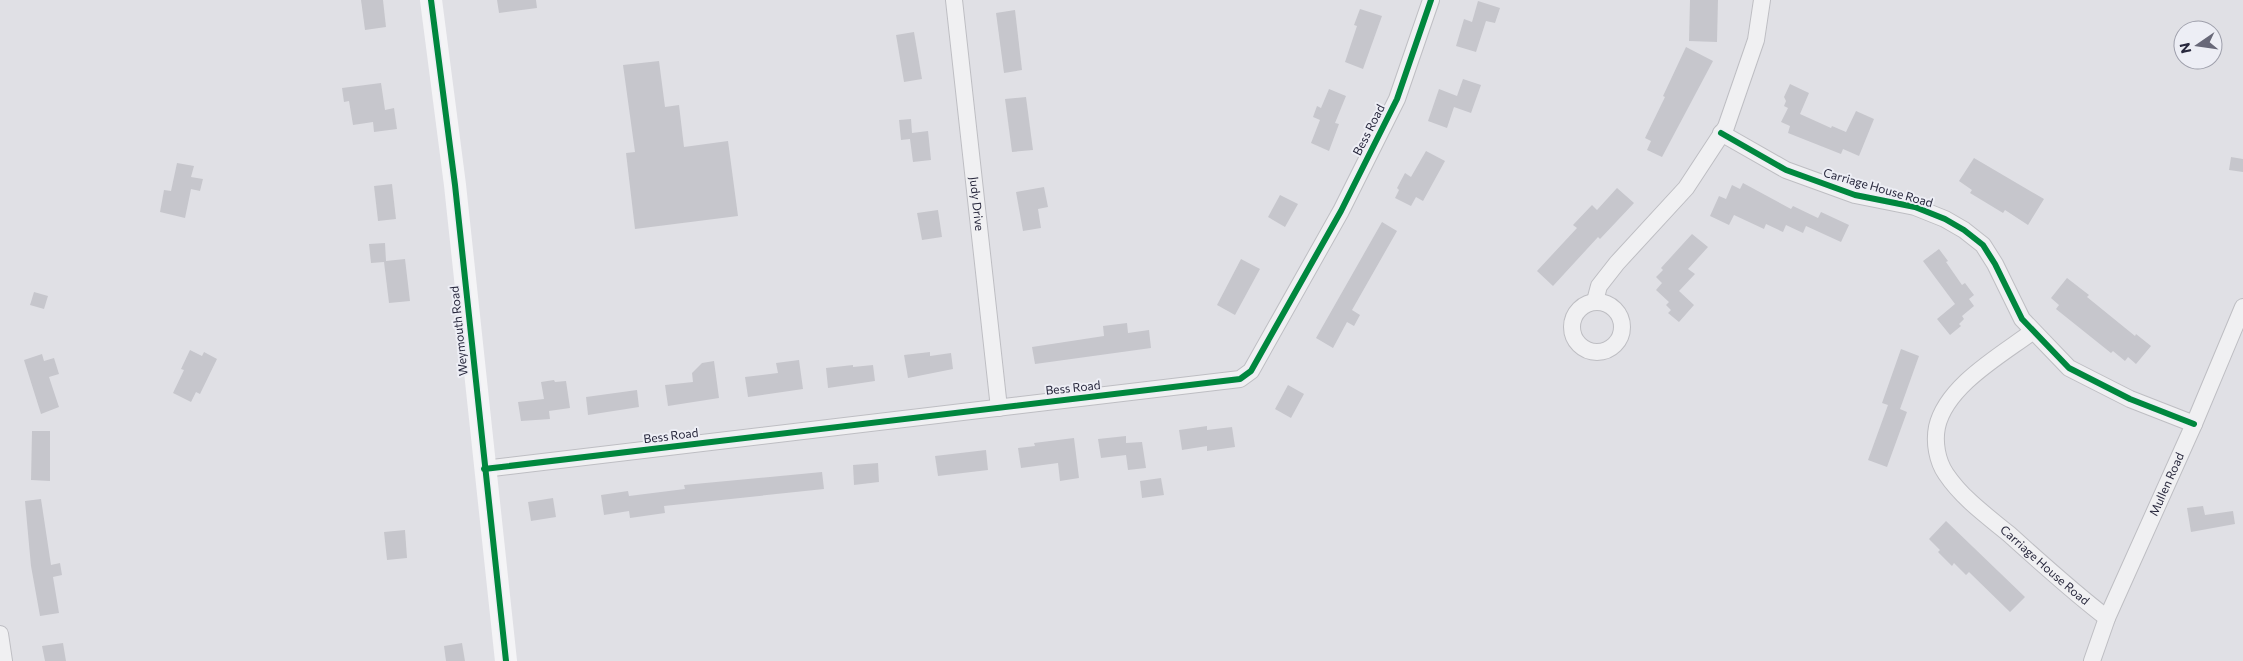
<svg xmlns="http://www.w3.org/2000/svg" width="2243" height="661" viewBox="0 0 2243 661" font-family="Commissioner,sans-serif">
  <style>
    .building { fill: #c6c6cc }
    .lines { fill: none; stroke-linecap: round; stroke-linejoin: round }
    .street-casing { stroke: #bebec3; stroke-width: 18 }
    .street { stroke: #f0f0f2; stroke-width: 16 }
    .secondary { stroke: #f4f4f6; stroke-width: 22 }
    .cycleway-casing { stroke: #edeef5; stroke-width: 9 }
    .cycleway { stroke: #00873e; stroke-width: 6 }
    .labels { text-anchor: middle; stroke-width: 4; stroke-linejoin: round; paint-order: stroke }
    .street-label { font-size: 12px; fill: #28283d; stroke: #edeef5 }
  </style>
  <rect width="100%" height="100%" fill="#e0e0e5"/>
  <!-- building -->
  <g class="building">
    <polygon points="361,0 383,0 386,27 365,30"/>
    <polygon points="497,0 536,0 537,8 499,13"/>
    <polygon points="1690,0 1718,0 1717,42 1689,41"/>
    <polygon points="1478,1 1500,8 1495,23 1486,21 1476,52 1456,46 1464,19 1472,22"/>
    <polygon points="1360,9 1382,16 1363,69 1345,62 1357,26 1354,25"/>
    <polygon points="1015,10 1022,70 1004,73 996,13"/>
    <polygon points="914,32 922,79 904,82 896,35"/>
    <polygon points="1686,47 1713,61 1662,157 1647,150 1651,141 1645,138 1665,97 1663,96"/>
    <polygon points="659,61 665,107 679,105 684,147 728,141 738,216 635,229 626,153 635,152 623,65"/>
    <polygon points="1463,79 1481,85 1471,113 1454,107 1447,128 1428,121 1439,89 1457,96"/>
    <polygon points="381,83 385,110 394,108 397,129 374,132 373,122 353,125 349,101 344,102 342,88"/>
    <polygon points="1790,84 1809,93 1800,114 1831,128 1832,126 1846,132 1856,111 1874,119 1859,156 1843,149 1841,154 1788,133 1790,126 1781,122 1788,108 1784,106 1786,101 1784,97"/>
    <polygon points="1329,89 1346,96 1335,123 1339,124 1329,151 1311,143 1320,120 1313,117 1317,106 1321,108"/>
    <polygon points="1026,97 1033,150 1012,152 1005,99"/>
    <polygon points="911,119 912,133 928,131 931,160 913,162 910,139 901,140 899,120"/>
    <polygon points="1426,151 1445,161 1423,201 1416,197 1411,206 1395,198 1399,190 1397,188 1405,173 1411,177"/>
    <polygon points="2231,157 2243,159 2243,172 2229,170"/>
    <polygon points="1974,158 2044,199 2028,225 2005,210 2003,213 1970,193 1972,190 1959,181"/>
    <polygon points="177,163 194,166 191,177 203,179 200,191 191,189 185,218 160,212 164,190 171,191"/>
    <polygon points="1743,183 1791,209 1793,206 1818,218 1821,212 1849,225 1841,242 1806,226 1803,233 1786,225 1783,232 1766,224 1764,229 1734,215 1729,225 1710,216 1719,196 1726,199 1732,185 1740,189"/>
    <polygon points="392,184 396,219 378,221 374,186"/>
    <polygon points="1044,187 1048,207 1038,209 1041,228 1023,231 1016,192"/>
    <polygon points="1617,188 1634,203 1600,239 1598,237 1553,286 1537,271 1577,228 1573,225 1592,205 1597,210"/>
    <polygon points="1280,195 1298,204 1285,227 1268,217"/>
    <polygon points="938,210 942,237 922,240 917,213"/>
    <polygon points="1382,222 1397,231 1352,310 1360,315 1354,326 1347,322 1333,348 1316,338"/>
    <polygon points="1692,234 1708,247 1688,269 1695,274 1679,291 1694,305 1679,322 1668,313 1671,310 1666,305 1669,302 1656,290 1662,283 1656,277 1663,270 1661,268"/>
    <polygon points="385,243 386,261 405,259 410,301 389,303 384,262 371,263 369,244"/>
    <polygon points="1939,249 1948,261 1946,262 1962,285 1965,283 1974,295 1969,299 1974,306 1962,316 1964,319 1959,324 1961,326 1950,335 1937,319 1955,304 1923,261"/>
    <polygon points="1241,259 1260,269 1235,315 1217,305"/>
    <polygon points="2067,278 2089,295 2087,297 2135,336 2136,334 2151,346 2136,364 2128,357 2125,361 2113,351 2111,353 2056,309 2059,305 2051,298"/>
    <polygon points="34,292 48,296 44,309 30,305"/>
    <polygon points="1127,323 1128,333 1149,330 1151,348 1035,364 1032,347 1104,336 1103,326"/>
    <polygon points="1901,349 1919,356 1900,409 1907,412 1887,467 1868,460 1888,405 1882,403"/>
    <polygon points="190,350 202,356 204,352 217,359 200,394 196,392 191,402 173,393 184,370 181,369"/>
    <polygon points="930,352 930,356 951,353 953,369 908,378 904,355"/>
    <polygon points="42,354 44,361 54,358 59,374 49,377 59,407 41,414 24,360"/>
    <polygon points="799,360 803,389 748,397 745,377 778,373 776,363"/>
    <polygon points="714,361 719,398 668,406 665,385 693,382 692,373 702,363"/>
    <polygon points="853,365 853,367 873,365 875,381 828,388 826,368"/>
    <polygon points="554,380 555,382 566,381 570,408 549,411 550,419 521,421 518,402 544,399 541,382"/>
    <polygon points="1288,385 1304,394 1291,418 1275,409"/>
    <polygon points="637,390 639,407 588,415 586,397"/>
    <polygon points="1207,426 1207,430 1232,427 1235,447 1207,451 1207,446 1182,450 1179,430"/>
    <polygon points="32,431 50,431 50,481 31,480"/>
    <polygon points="1126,436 1126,443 1142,442 1146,468 1128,470 1126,455 1101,458 1098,439"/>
    <polygon points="1074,438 1079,478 1060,481 1058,463 1021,468 1018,448 1035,446 1034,443"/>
    <polygon points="986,450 988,470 938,476 935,456"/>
    <polygon points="878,463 879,482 854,485 853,465"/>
    <polygon points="822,472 824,489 664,506 665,513 630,518 629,511 604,515 601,495 628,491 629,496 685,489 684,485"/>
    <polygon points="1161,478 1164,495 1142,498 1140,481"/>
    <polygon points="553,498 556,517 531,521 528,502"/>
    <polygon points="41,499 51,565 60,563 62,575 53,577 59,613 40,616 31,566 25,501"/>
    <polygon points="2203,506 2205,515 2233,511 2235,524 2191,532 2187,508"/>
    <polygon points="1946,521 2025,597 2010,612 1969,572 1966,575 1954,563 1952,566 1938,552 1940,550 1929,539"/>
    <polygon points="405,530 407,558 387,560 384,532"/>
    <polygon points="63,643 66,661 45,661 42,646"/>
    <polygon points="462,643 465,661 446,661 444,646"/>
  </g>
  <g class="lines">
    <!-- street casing -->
    <g class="street-casing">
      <g id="street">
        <path id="s1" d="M954,0L999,408"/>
        <polyline points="1721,133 1786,170 1855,195 1915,207 1945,219 1964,230 1983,245 1995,264 2022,319 2069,368 2130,399 2194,424"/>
        <polyline points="1595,301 1599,286 1617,263 1686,188 1726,127 1756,40 1762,0"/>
        <circle cx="1597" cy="327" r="25"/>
        <path id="s2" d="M2032,332C2001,355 1946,386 1937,427C1934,442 1937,461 1946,474C1962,498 1987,516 2009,534C2041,563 2073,592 2107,618"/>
        <polyline points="484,469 1240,379 1251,371 1341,211 1397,99 1431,0"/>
        <polyline points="0,634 4,661"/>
        <path id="s3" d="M2092,661L2107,618L2194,424L2243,307"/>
      </g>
    </g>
    <!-- street -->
    <use href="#street" class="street"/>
    <!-- secondary -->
    <polyline class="secondary" points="431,0 455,185 506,661"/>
    <!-- cycleway casing -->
    <g class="cycleway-casing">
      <g id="cycleway">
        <polyline points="431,0 455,185 506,661"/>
        <polyline points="1721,133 1786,170 1855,195 1915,207 1945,219 1964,230 1983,245 1995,264 2022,319 2069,368 2130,399 2194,424"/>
        <polyline points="484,469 1240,379 1251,371 1341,211 1397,99 1431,0"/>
      </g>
    </g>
    <!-- cycleway -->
    <use href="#cycleway" class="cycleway"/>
  </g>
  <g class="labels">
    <!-- street labels -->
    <g class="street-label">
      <text transform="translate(1369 130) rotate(-63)" y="4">Bess Road</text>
      <text transform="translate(1878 188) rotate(16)" y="4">Carriage House Road</text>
      <text dy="4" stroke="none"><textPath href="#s1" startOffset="205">Judy Drive</textPath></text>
      <text transform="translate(459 331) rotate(-96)" y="4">Weymouth Road</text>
      <text transform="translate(1073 388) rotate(-6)" y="4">Bess Road</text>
      <text transform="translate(671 436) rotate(-7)" y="4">Bess Road</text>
      <text dy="4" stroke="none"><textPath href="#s3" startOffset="192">Mullen Road</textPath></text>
      <text dy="4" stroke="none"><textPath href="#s2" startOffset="321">Carriage House Road</textPath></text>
    </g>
  </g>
  <!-- north arrow -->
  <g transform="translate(2198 45) rotate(257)"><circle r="24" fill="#edeef5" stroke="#9e9fab"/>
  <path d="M0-4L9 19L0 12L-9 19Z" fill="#686878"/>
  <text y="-8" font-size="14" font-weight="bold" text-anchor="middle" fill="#28283d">N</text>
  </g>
</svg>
